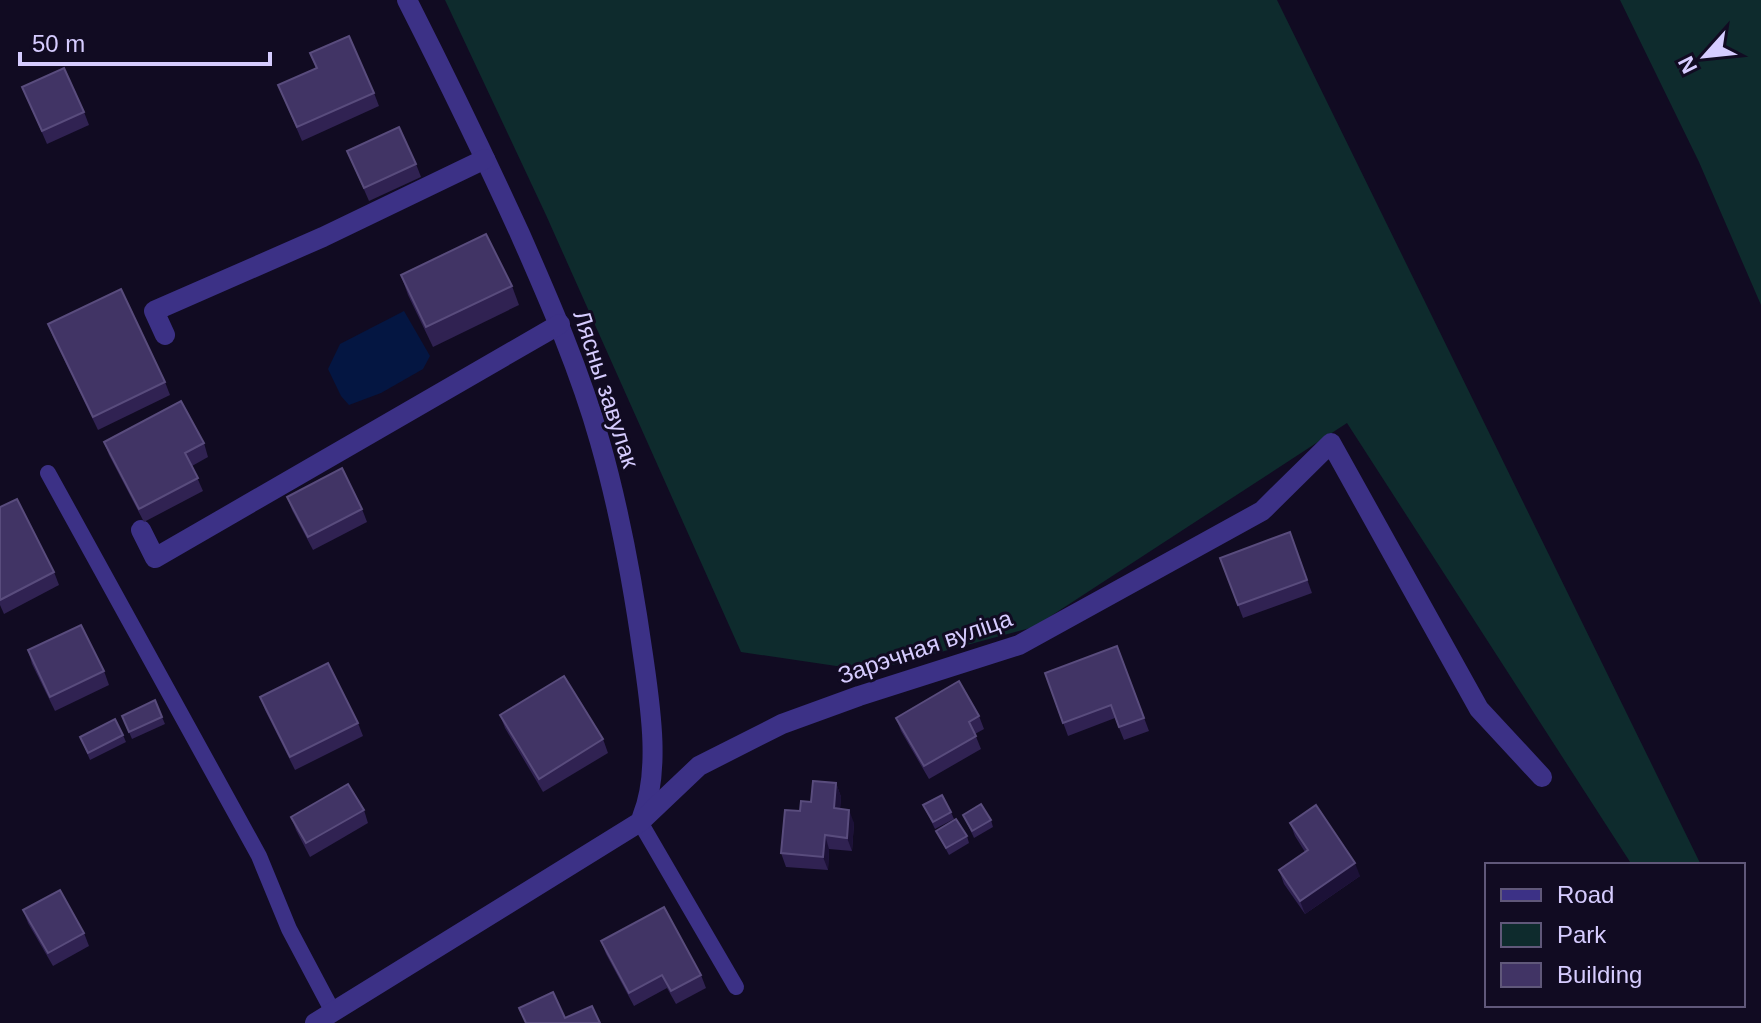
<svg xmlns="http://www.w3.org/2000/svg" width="1761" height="1023" viewBox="0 0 1761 1023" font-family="Arial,sans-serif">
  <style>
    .green { fill: #0e2b2d }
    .water { fill: #041642 }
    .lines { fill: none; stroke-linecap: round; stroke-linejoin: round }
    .lane { stroke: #3c3186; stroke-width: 16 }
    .street { stroke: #3c3186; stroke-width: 20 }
    .wall { fill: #302252 }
    .shaded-wall { fill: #1c1137 }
    .building { fill: #413465; stroke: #594c7d; stroke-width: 2 }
    .labels { text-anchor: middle; stroke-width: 6; stroke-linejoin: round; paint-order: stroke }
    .street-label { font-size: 24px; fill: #d6ccff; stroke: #110b22 }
  </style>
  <rect width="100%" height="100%" fill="#110b22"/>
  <!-- green -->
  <g class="green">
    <polygon points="445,0 1277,0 1701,865 1632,865 1347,423 1034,627 870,671 741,652 546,215"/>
    <polygon points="1620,0 1761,0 1761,305 1699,162"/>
  </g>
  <!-- water -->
  <polygon class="water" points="404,311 430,356 423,369 381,393 349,405 341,396 328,369 340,344"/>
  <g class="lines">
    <!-- lane -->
    <g class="lane">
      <polyline points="48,473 259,856 289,929 333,1012"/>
      <polyline points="640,822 736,987"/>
    </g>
    <!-- street -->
    <g class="street">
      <path d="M407,0C446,77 484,155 520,234C550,302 580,371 600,442C620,512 633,584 643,655C650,704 661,771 642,817"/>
      <polyline points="165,335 154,311 323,237 485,159"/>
      <polyline points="141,530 155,558 560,324"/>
      <polyline points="315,1023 640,822 699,766 782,724 859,696 1019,645 1262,511 1331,443 1479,709 1542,777"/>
    </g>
  </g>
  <!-- wall -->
  <g class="wall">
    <polygon points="310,53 374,93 379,106 302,141 278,85 316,68"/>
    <polygon points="22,87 84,112 89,125 47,144"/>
    <polygon points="347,151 416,164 421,177 369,201"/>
    <polygon points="401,275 512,286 519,305 433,347 408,295"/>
    <polygon points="48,324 165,382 170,395 98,430 53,337"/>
    <polygon points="104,442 204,443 208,457 192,466 203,491 144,522 109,455"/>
    <polygon points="287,497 362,509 367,522 313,550 292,510"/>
    <polygon points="0,507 54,572 59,585 4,614 0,605"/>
    <polygon points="1290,532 1312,593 1243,618 1220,558"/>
    <polygon points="1117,646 1149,731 1124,740 1115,718 1068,736 1045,673"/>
    <polygon points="28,650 104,671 109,685 55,711 32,664"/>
    <polygon points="260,697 358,723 363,736 295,770 265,710"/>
    <polygon points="500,715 603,739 608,753 543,792 505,728"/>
    <polygon points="122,716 162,717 165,724 132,739"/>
    <polygon points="979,716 984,729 975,734 981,749 929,779 901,731 896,718"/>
    <polygon points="123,735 126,742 90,760 80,737"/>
    <polygon points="836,783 841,797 840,809 854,823 852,851 829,849 828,870 786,867 781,853 800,811"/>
    <polygon points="923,805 951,812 954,819 935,829"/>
    <polygon points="364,810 368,823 310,857 296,830 291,817"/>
    <polygon points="963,815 991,820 993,827 974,838"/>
    <polygon points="1290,823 1360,876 1305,914 1284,884 1279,870 1305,852 1295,836"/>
    <polygon points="936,831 967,836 969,843 949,855"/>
    <polygon points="23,910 84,933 89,946 53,966 28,923"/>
    <polygon points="601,941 701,975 706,988 676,1004 667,988 634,1006 606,954"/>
  </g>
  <!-- shaded-wall -->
  <g class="shaded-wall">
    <polygon points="836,783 841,797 839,822 834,808"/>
    <polygon points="849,810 854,823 852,851 847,838"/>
    <polygon points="825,835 829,849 828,870 823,857"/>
    <polygon points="1355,863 1360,876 1305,914 1300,901"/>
  </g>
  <!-- building -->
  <g class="building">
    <polygon points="349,36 374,93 297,127 278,85 317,68 310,53"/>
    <polygon points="64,68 84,112 42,131 22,87"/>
    <polygon points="399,127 416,164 364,188 347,151"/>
    <polygon points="486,234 512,286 426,327 401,275"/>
    <polygon points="121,289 165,382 93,417 48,324"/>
    <polygon points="181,401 204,443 185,453 198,478 139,509 104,442"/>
    <polygon points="342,468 362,509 308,537 287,497"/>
    <polygon points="17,499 54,572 0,600 0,507"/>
    <polygon points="1290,532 1307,580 1238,605 1220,558"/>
    <polygon points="81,625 104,671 50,697 28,650"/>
    <polygon points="1117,646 1144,718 1119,727 1111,705 1063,723 1045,673"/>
    <polygon points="328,663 358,723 290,757 260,697"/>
    <polygon points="564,676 603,739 539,779 500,715"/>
    <polygon points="959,681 979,716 969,722 976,736 924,766 896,718"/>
    <polygon points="155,700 162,717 129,732 122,716"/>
    <polygon points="115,719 123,735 88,753 80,737"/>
    <polygon points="813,781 836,783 834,808 849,810 847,838 825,835 823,857 781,853 785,810 800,811 801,801 811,802"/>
    <polygon points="348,784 364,810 306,843 291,817"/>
    <polygon points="942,795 951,812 933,822 923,805"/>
    <polygon points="981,804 991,820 972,831 963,815"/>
    <polygon points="1316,805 1355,863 1300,901 1279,870 1308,850 1290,823"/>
    <polygon points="956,819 967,836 946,848 936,831"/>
    <polygon points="60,890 84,933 48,953 23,910"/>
    <polygon points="664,907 701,975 671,991 662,975 629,993 601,941"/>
    <polygon points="553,992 565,1018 592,1006 600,1023 526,1023 519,1008"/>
  </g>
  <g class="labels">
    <!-- street labels -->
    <g class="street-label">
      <text transform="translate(606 389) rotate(72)" y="8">Лясны завулак</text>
      <text transform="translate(925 647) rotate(-19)" y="8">Зарэчная вуліца</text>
    </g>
  </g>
  <!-- legend -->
  <rect x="1485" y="863" width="260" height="144" fill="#110b22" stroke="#60587a" stroke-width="2"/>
  <rect x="1501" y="889" width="40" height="12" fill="#3c3186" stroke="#60587a" stroke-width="2"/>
  <text x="1557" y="903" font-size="24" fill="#d6ccff">Road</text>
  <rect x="1501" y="923" width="40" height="24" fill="#0e2b2d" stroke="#60587a" stroke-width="2"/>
  <text x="1557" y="943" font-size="24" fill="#d6ccff">Park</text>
  <rect x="1501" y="963" width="40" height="24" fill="#413465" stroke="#60587a" stroke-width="2"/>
  <text x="1557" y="983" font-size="24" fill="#d6ccff">Building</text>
  <!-- north arrow -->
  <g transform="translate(1705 56) rotate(243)" stroke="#110b22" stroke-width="6" paint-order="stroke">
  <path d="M0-6L14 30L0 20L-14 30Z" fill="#d6ccff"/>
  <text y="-12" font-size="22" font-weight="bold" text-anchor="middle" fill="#d6ccff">N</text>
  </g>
  <!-- scale -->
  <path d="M20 52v12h250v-12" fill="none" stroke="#d6ccff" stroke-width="4"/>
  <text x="32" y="52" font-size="24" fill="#d6ccff" stroke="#110b22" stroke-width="6" paint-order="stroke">50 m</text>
</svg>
